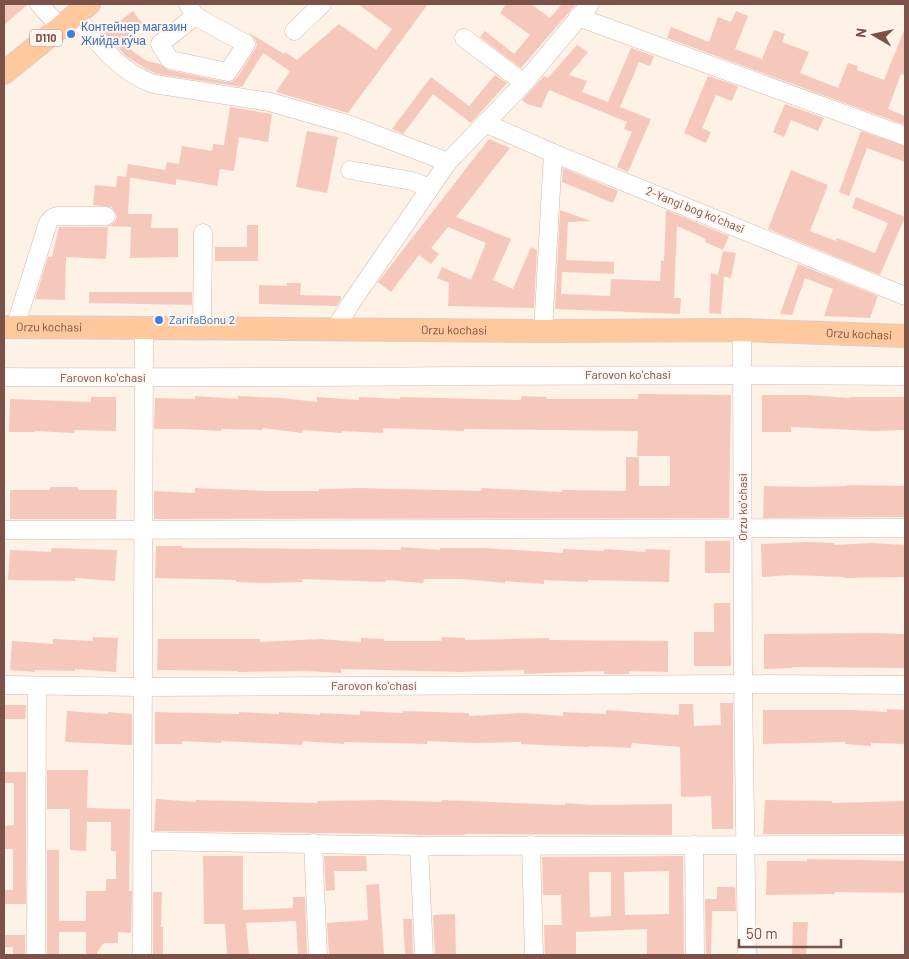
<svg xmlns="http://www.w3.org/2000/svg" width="909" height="959" viewBox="0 0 909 959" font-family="Barlow,sans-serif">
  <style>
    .building { fill: #f6c8bb; fill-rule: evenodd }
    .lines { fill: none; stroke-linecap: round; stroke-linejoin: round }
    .minor-casing { stroke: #d4b8ad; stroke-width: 19 }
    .major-casing { stroke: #dacecc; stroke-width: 24 }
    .minor { stroke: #fff; stroke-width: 18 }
    .major { stroke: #ffc99d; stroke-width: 22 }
    .shop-dot { fill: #3f7fe0; stroke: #fff6ef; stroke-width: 2 }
    .labels { text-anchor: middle; stroke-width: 4; stroke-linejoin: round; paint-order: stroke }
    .shield { fill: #fff6ef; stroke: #a3827a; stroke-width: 1 }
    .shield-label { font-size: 11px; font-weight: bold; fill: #7b5148 }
    .shop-label { font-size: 12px; fill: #366cbe; stroke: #fff6ef; text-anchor: start }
    .street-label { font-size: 12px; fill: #7b5148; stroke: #fff6ef }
  </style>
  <rect width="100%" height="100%" fill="#fef1e6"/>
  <!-- building -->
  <g class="building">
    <polygon points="7,4 28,4 4,25 4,7"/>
    <polygon points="358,4 428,4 348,113 276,92 290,71 263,53 242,87 157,74 146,69 126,56 104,33 133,11 144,26 122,43 135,53 147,61 160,64 168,70 226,82 232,82 237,78 255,49 257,45 255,39 248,32 284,54 285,52 297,60 339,24 376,50 392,29"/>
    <polygon points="506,4 531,4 550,18 562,4 576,4 521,68 480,37 485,31 514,54 530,35 500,13"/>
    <polygon points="736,11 748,16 735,49 762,59 774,30 785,34 782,42 809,52 800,73 838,88 848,63 858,66 857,70 884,80 905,28 905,75 901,74 888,109 905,116 905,125 667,38 671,27 709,42 718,17 731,22"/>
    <polygon points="577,45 588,52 569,75 587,81 582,92 608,102 631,48 654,56 650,66 639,62 620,107 651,119 628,172 617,167 632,132 624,129 627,122 549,90 541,108 527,104 522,100 544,76 548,78"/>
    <polygon points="495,75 507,83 471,123 433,94 403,134 392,129 431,77 469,106"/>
    <polygon points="708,76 738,86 732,101 716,95 702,128 711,132 706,143 684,133"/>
    <polygon points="785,104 824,118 818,131 791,120 784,137 773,132"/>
    <polygon points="230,107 272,114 268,142 239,137 234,171 220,169 217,186 176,179 176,185 126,177 128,164 165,170 167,162 179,164 182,146 212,151 213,144 224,145"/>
    <polygon points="307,131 338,137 327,193 296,187"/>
    <polygon points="861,131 905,146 905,162 867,148 849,196 839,192"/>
    <polygon points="489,139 510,148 456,217 511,239 493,280 513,289 531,247 537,250 534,308 448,306 449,283 437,278 442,267 471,280 486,243 448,227 431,248 439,254 431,264 419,255 391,292 378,282"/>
    <polygon points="563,168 618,191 613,203 562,182"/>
    <polygon points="791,170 828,185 810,231 836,241 837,238 875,253 888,223 852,208 856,197 905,217 880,275 768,229"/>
    <polygon points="117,176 130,177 128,214 152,214 151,228 178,228 178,257 130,258 131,227 108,226 106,259 66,257 65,300 35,299 48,257 52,257 59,227 106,227 111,225 115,222 117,216 112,207 93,205 95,185 116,187"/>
    <polygon points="560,210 591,221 568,222 566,260 614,262 614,274 562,272 561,294 610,296 611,279 660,281 661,261 664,261 666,210 729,236 723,250 705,242 706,239 677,226 674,298 681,298 680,314 555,309"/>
    <polygon points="247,225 258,225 258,261 215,261 215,247 247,247"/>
    <polygon points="723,251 736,253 731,278 720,276 724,277 721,314 709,313 711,273 718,275"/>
    <polygon points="798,264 878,296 870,318 824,316 833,289 805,278 792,315 780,314"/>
    <polygon points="287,283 301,283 300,295 341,296 341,299 337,306 259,304 259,285 287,286"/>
    <polygon points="89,292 192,292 192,305 89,303"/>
    <polygon points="638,394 731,395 729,518 154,519 154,491 195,493 195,488 265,491 319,491 319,489 360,488 481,491 482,488 562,492 562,490 626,491 626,457 639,457 639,486 670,486 670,456 637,456 638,431 464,429 464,431 383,428 383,433 342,431 342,433 302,430 302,433 263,428 262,430 221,429 221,431 182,429 154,429 155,398 195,399 195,396 238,399 238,396 282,398 317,402 317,397 359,400 359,397 400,399 400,397 521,400 522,396 547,397 547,399 638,399"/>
    <polygon points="762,395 809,395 849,398 849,397 905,397 905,430 874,431 791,427 791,432 762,432"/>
    <polygon points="91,397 116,397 116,431 75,430 74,433 35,431 35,432 9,432 10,399 91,402"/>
    <polygon points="847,485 905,486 905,517 763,518 764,486 805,487 847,486"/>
    <polygon points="50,487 78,487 78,490 117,490 116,519 10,519 10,490 50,490"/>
    <rect x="705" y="541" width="25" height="32"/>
    <polygon points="807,542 834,543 834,545 873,543 905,545 905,577 844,578 844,577 791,575 762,577 761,544"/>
    <polygon points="156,546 182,546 182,548 237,548 401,550 401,547 440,550 440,548 483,548 563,553 563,549 604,551 604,549 645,552 646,549 670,550 669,582 588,580 588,582 544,580 544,584 505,581 505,583 463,579 424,579 423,583 386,580 386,582 302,579 302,582 262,583 236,582 236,580 155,578"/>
    <polygon points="52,548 117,550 115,581 75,578 75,581 8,580 10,550 51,552"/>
    <polygon points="714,603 730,603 731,666 694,666 694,632 714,632"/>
    <polygon points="876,633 905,634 905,668 792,667 792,668 764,669 764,634"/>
    <polygon points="93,637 118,638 116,672 75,669 75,671 35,670 35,672 10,670 12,641 53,644 53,639 93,641"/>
    <polygon points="442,637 465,638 465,640 549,638 549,640 668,641 668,672 629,671 629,674 604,674 604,671 524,674 524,670 461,672 341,669 341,673 307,671 238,672 238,671 157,670 158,639 260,639 260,642 320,639 361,642 361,638 384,639 384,641 441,641"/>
    <polygon points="720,703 733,703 733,829 712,829 711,796 681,797 680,747 632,743 631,748 589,746 589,747 521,744 521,742 475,743 427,741 427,744 344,742 344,744 303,741 302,745 221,741 221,743 182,741 182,744 155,744 155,712 239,714 239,712 279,714 279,712 320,715 320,713 360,715 360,711 403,713 403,711 469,713 469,716 523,713 563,716 563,712 606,714 606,710 679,715 679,704 693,704 694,726 721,725"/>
    <polygon points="4,705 26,705 25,719 4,719"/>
    <polygon points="887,709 905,710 905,744 871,743 871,746 845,744 845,742 763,744 763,710 852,710 887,712"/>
    <polygon points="67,711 108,714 108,712 132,714 132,745 65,742"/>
    <polygon points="47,770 88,770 87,808 130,809 129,891 132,891 131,933 118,932 118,943 104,943 97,952 97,955 86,955 86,932 59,932 59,955 47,955 47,850 59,850 59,921 86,921 86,891 106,891 106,879 116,879 116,851 111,851 111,822 87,822 86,851 70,850 70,809 47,809"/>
    <polygon points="4,772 26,772 26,904 4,904 4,890 13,890 13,849 4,849 4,826 14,825 14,783 4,783"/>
    <polygon points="156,799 196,802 196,800 317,803 317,801 384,800 442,802 442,800 565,805 565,803 591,805 672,804 672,835 465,834 465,835 419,835 401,834 154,831"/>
    <polygon points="765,800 832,801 832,803 905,801 905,834 763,834"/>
    <polygon points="203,856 243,856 243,910 293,908 293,897 305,897 307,955 298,955 296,921 246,923 249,955 227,955 225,924 204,924"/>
    <polygon points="324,856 366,856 367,871 334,871 335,890 326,891"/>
    <path d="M683,856L684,955H647V929L576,932V955H545L544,925H562L561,895H543L542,857ZM669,871V914L625,915L624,872ZM589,872H611V916L590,917Z"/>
    <polygon points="807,859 905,861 905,893 835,892 835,894 766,895 767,861 807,861"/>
    <polygon points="379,884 384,955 329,955 327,923 368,920 366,885"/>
    <polygon points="717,887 735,887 736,911 712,911 711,955 706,955 705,899 717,899"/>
    <polygon points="153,892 162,892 161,927 163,927 163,955 153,955"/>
    <polygon points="455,914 456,954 435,954 433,915"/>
    <polygon points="403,919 412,919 413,954 405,955"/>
    <polygon points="793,922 808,922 806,955 792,955"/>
    <polygon points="4,935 25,935 25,955 13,955 13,947 4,947"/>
  </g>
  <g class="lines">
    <!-- minor casing -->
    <g class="minor-casing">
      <g id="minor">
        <polyline points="39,4 60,27"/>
        <polyline points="188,4 195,16 246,44 228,72 170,60 160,44 195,16"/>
        <path d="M75,15C98,43 119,72 154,84L270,102L350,125L448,162"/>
        <polyline points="578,17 905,136"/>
        <polyline points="294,31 322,4"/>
        <polyline points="464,38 524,83"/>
        <polyline points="485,123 553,153 905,296"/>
        <polyline points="350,170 412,181 430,188"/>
        <polyline points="15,327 48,223 52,218 57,216 106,216"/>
        <polyline points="202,328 203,233"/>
        <polyline points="335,329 351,303 448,162 524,83 590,4"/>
        <polyline points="742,330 743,684 747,955"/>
        <polyline points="543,331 553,153"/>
        <path d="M4,377C304,379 605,373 905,376"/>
        <polyline points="4,530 905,528"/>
        <polyline points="4,685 142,687 743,684 905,685"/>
        <polyline points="143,841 419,846 905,845"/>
        <polyline points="313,843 318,955"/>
        <polyline points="531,845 534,955"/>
        <polyline points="694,845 695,955"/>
        <polyline points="419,846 424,955"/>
        <polyline points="36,955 37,686"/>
        <polyline points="142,955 144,329"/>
      </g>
    </g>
    <!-- major casing -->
    <g class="major-casing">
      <g id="major">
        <polyline points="4,73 89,4"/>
        <path id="s1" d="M4,327L543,331L742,330L905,336"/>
      </g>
    </g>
    <!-- minor -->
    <use href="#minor" class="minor"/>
    <!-- major -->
    <use href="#major" class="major"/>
  </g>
  <!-- markers -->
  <g class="shop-dot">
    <circle cx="71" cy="34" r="5"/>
    <circle cx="159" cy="320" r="5"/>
  </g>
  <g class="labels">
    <!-- shield labels -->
    <rect class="shield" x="30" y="29.5" width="32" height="17" rx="4"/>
    <g class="shield-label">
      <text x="46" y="42">D110</text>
    </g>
    <!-- shop labels -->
    <g class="shop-label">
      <text x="81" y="31">Контейнер магазин<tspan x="81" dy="14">Жийда ку́ча</tspan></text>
      <text x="169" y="324">ZarifaBonu 2</text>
    </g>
    <!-- street labels -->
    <g class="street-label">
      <text transform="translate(695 210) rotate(22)" y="4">2-Yangi bog koʼchasi</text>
      <text dy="4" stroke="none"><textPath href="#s1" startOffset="45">Orzu kochasi</textPath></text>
      <text dy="4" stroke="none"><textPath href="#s1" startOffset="450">Orzu kochasi</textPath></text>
      <text dy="4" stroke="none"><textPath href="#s1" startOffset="855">Orzu kochasi</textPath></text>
      <text x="628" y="379">Farovon koʻchasi</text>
      <text x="103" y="382">Farovon koʻchasi</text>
      <text transform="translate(743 507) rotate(-90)" y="4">Orzu koʻchasi</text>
      <text x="374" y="690">Farovon koʻchasi</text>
    </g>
  </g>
  <!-- border -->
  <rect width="909" height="959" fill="none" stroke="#7b5148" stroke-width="10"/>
  <!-- north arrow -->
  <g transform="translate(874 35) rotate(279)" stroke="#fff6ef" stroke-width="4" paint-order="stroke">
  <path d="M0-4L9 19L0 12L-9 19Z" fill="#7b5148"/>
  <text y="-8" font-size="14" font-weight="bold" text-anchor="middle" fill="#7b5148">N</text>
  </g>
  <!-- scale -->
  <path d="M739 939v8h102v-8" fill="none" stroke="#7b5148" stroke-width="2.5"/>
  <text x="746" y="939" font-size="15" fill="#7b5148" stroke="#fff6ef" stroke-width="4" paint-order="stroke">50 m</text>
</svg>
